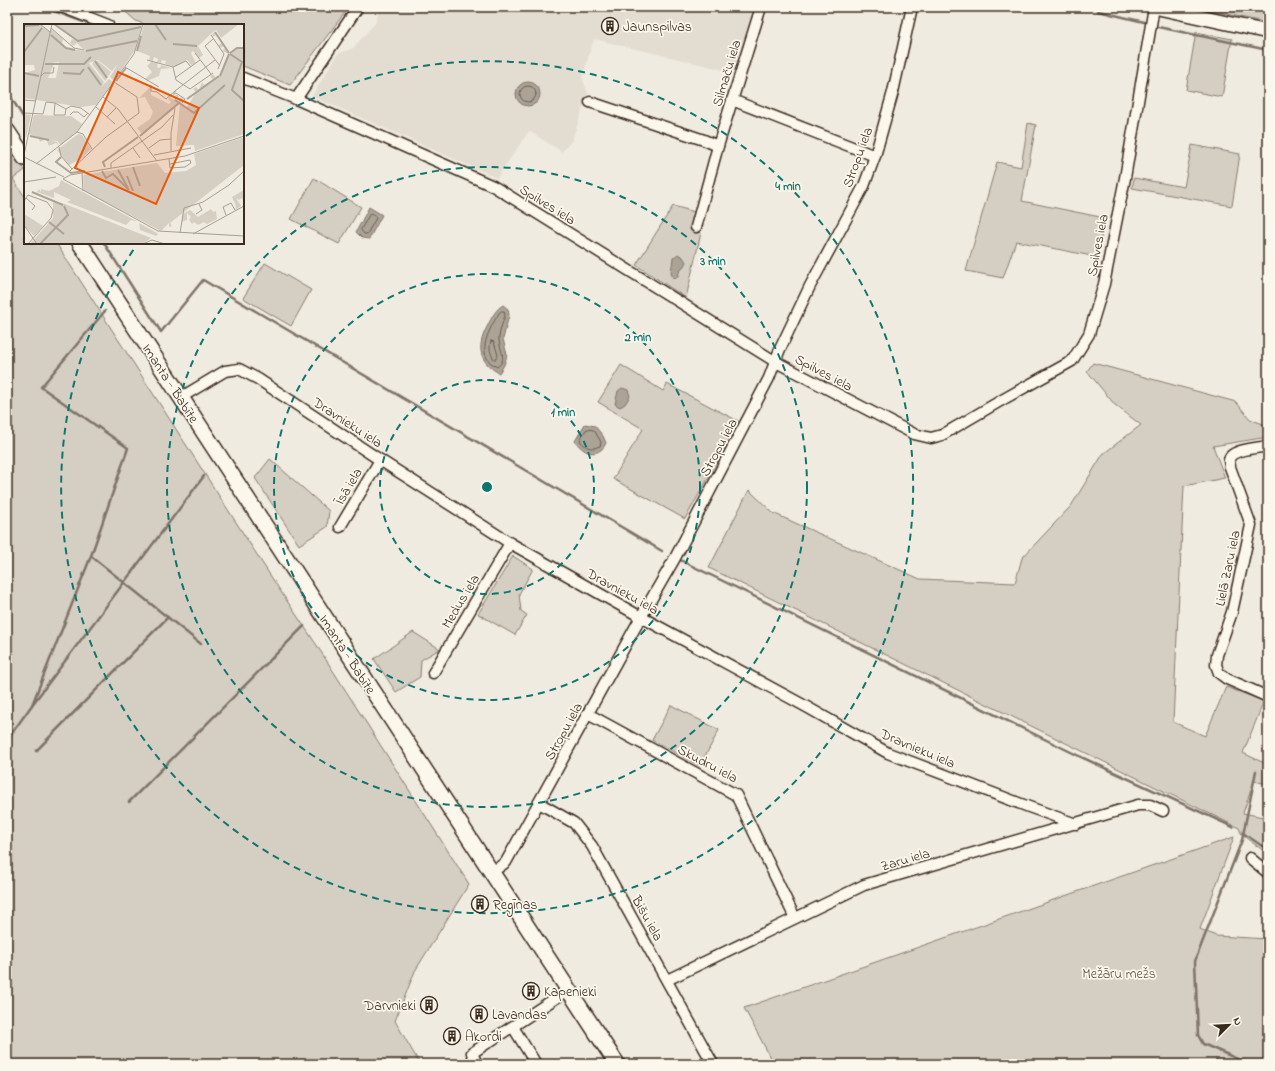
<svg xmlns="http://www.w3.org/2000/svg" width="1275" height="1071" viewBox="0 0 1275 1071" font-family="'Indie Flower',sans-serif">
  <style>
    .built { fill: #e2dcd1 }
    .green { fill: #d5cec3; stroke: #887c70 }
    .water { fill: #aca397; stroke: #7f7367 }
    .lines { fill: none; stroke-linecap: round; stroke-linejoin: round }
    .shore { stroke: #685a4e; stroke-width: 1 }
    .stream { stroke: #7f7367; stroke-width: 2.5 }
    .minor-casing { stroke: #3b2a1e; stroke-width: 13 }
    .tertiary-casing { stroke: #3b2a1e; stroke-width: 16 }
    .secondary-casing { stroke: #3b2a1e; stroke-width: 18 }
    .minor { stroke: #fbf7ec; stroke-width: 10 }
    .tertiary { stroke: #fbf7ec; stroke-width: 13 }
    .secondary { stroke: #fbf7ec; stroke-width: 15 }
    .ring { fill: none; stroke: #0f766e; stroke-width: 2; stroke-dasharray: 7 5 }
    .labels { text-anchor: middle; stroke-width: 3.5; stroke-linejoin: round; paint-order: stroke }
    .poi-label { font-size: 14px; fill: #3b2a1e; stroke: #fbf7ec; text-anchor: start }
    .street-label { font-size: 14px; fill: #3b2a1e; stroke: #fbf7ec }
    .park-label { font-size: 14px; fill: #625347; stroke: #fbf7ec }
    .inset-river { fill: none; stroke: #aca397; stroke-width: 2 }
    .inset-road { fill: none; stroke: #a89e92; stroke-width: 1 }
    .view { fill: #e8590c; fill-opacity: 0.15; stroke: #e8590c; stroke-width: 2 }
    .inset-edge { fill: none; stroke: #3b2a1e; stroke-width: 2 }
    .centre { fill: #0f766e; stroke: #fbf7ec; stroke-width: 2 }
    .ring-label { font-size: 12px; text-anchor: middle; font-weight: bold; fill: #0f766e; stroke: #fbf7ec; stroke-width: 3.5; stroke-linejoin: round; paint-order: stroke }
  </style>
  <rect width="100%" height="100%" fill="#f0ebe0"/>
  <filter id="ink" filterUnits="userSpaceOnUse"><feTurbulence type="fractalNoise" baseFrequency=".025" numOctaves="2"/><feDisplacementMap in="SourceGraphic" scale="8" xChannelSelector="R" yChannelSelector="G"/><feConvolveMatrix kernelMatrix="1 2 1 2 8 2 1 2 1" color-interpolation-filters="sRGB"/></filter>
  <g filter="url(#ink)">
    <!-- built -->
    <polygon class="built" points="379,7 754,7 735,72 733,72 594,39 582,78 588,93 572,140 562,152 529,131 497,178 312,96 338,54 353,48 376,22"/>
    <!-- green -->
    <g class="green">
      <polygon points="120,7 349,7 290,85 243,66 243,25 146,25 136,21"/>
      <polygon points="1194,7 1268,7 1268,23"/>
      <polygon points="1196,32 1232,39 1222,97 1186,90"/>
      <polygon points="1028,123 1036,125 1022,201 1105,218 1097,257 1016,241 1003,278 966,271 997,162 1021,167"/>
      <polygon points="7,145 25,170 13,179 25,197 25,243 56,243 281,592 316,644 469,884 415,971 395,1021 420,1064 7,1064"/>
      <polygon points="1192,145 1240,154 1232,206 1132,188 1134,178 1184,187"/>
      <polygon points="314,178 361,207 339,244 291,219"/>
      <polygon points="673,206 695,212 690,230 701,233 686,298 636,265"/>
      <polygon points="265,263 311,290 291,326 243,298"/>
      <polygon points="1093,363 1236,402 1250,419 1268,426 1268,437 1213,446 1225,478 1184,486 1173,722 1205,736 1226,687 1264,701 1243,753 1262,762 1268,760 1268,784 1254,781 1243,813 1268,818 1268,854 1242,835 1239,828 709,568 749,490 773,513 920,579 1015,583 1022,558 1071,506 1103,454 1141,425 1115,405 1087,371"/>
      <polygon points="621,365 663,391 667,384 740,422 685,519 613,479 643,429 598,402"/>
      <polygon points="270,459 329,511 327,527 299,545 255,478"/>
      <polygon points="513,556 533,569 519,594 521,611 527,615 515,635 478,614"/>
      <polygon points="413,632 440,649 421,660 420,677 396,692 374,659"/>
      <polygon points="671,705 719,730 700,766 652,740"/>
      <polygon points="1234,837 1200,929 1216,936 1268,939 1268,1064 774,1064 744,1008"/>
    </g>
    <!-- water -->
    <g class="water">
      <circle cx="528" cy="94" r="12"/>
      <polygon points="369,207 382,215 369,239 362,238 356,232"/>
      <polygon points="678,254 683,257 686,262 682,269 679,272 678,277 673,278 671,273 673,258"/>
      <path d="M503,305L508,309L509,315L503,339L507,355L504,365L499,373C477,361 477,345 488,325C492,317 495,310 503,305Z"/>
      <polygon points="622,388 628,390 630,396 625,404 620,407 615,404 618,391"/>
      <path d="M585,424L595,426L603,436L606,443C602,452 593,456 584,450C581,448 577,444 575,441Z"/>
    </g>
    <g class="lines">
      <!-- shore -->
      <g class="shore">
        <circle cx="528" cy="94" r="8"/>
        <polygon points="370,214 375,216 376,218 367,234 364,234 361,230"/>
        <path d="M502,311H504L505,315C503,322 500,329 499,337C498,348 509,359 497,367C473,355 490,329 499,313Z"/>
        <path d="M491,341L494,342L498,355L496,359H494C490,354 489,347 491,341Z"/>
        <path d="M587,429L594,430L601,442L600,446C590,450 587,448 580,441L582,436Z"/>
      </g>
      <!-- stream -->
      <g class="stream">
        <polyline points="43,7 92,25"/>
        <polyline points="1098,11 1144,22"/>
        <polyline points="1158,27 1268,50"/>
        <polyline points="7,91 25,120"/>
        <polyline points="104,243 161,332 203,280 662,551"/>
        <polyline points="91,556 201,644"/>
        <polyline points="678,559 1079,756 1233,827"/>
        <polyline points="32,705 91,556 128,448 41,387 105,311"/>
        <polyline points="7,740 32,705 204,476"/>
        <polyline points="36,751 168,617"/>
        <polyline points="129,802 304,626"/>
        <polyline points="1243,833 1268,850"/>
        <polyline points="1249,1064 1203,1044 1198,1035 1195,961 1242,840 1256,771"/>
      </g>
      <!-- minor casing -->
      <g class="minor-casing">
        <g id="minor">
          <polyline points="62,7 108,25"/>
          <polyline points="243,78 296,99 493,186 776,362 914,434 931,438 942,435 1002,400 1072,361 1089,334 1104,284 1125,178 1154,7"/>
          <polyline points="296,99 358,7"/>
          <polyline points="732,100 875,156"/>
          <polyline points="590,102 704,140 718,146"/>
          <polyline points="696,227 718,146 761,7"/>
          <polyline points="180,398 225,371 239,369 258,379 380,460 510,543 641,617 805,706 888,753 1029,807 1076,824"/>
          <path d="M1268,446C1259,448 1230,449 1229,460C1229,462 1230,465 1230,467L1251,525L1232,612L1217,655L1216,665L1219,673L1227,679L1268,697"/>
          <polyline points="340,527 380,460"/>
          <polyline points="433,673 510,543"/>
          <polyline points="588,714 736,795 795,918"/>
          <polyline points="539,803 574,823 592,846 713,1064"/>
          <polyline points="1250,858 1268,873"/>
          <polyline points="491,873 506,862 641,617 675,558 769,378 780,349 810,286 864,186 875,156 893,92 912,7"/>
          <polyline points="667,980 864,885 1138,805 1150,805 1163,811"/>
          <polyline points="513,1027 536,1064"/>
          <polyline points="477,1064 472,1053 568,990"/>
        </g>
      </g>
      <!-- tertiary casing -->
      <g class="tertiary-casing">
        <polyline id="tertiary" points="1154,7 1268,32"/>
      </g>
      <!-- secondary casing -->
      <g class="secondary-casing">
        <g id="secondary">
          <polyline points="7,131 25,158"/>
          <polyline points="80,243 617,1064"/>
        </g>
      </g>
      <!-- minor -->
      <use href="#minor" class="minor"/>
      <!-- tertiary -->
      <use href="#tertiary" class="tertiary"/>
      <!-- secondary -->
      <use href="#secondary" class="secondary"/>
    </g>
  </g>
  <!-- distance rings -->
  <g class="ring">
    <circle cx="487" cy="487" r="107"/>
    <circle cx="487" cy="487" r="213"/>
    <circle cx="487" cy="487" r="320"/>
    <path d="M246 136A426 426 0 1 1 136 246"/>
  </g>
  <!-- icons -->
  <defs>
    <g id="building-ring" transform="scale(0.9)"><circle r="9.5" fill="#fbf7ec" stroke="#3b2a1e" stroke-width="1.5"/><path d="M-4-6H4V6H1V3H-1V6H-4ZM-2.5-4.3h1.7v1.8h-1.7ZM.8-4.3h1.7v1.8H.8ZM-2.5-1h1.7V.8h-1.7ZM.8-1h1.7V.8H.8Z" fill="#3b2a1e"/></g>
  </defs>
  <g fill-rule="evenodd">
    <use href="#building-ring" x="610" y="26"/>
    <use href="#building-ring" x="480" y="904"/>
    <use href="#building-ring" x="531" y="991"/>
    <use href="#building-ring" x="429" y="1005"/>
    <use href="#building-ring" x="479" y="1014"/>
    <use href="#building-ring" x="452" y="1036"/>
  </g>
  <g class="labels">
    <!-- poi labels -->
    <g class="poi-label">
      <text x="623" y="31">Jaunspilvas</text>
      <text x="493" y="909">Regīnas</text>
      <text x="544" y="996">Kapenieki</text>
      <text x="416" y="1010" text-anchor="end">Darvnieki</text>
      <text x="492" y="1019">Lavandas</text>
      <text x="465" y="1041">Akordi</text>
    </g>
    <!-- street labels -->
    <g class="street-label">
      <text transform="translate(726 73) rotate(-73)" y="5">Silmaču iela</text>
      <text transform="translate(857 157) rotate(-70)" y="5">Stropu iela</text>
      <text transform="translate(548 204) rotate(32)" y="5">Spilves iela</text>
      <text transform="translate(1097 245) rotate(-79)" y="5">Spilves iela</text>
      <text transform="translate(824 372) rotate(28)" y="5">Spilves iela</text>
      <text transform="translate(171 383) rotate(57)" y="5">Imanta - Babīte</text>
      <text transform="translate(348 422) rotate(33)" y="5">Dravnieku iela</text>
      <text transform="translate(718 447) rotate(-62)" y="5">Stropu iela</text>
      <text transform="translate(348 486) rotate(-59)" y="5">Īsā iela</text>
      <text transform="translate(1227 568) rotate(-78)" y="5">Lielā Zaru iela</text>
      <text transform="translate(623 591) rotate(29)" y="5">Dravnieku iela</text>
      <text transform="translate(460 601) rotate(-59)" y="5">Medus iela</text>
      <text transform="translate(348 654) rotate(57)" y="5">Imanta - Babīte</text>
      <text transform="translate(563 731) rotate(-61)" y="5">Stropu iela</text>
      <text transform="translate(918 748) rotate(23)" y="5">Dravnieku iela</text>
      <text transform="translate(708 763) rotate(28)" y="5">Skudru iela</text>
      <text transform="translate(905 859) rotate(-16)" y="5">Zaru iela</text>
      <text transform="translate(648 918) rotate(61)" y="5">Bišu iela</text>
    </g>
    <!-- park labels -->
    <g class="park-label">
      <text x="1119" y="978">Mežāru mežs</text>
    </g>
  </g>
  <!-- overview -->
  <g transform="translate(24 24)">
    <rect width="220" height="220" fill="#f0ebe0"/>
    <path d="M0,0H16L26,8L27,5L39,15L38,20L42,24L61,27L53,19L49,22L46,19L48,15L52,16L30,0H118L111,26L90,57L86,53L94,40L88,47L74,36L65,39L80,58L78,62L85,55L89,58L72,81L57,83L0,74V49L11,46L10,41H0ZM35,38L32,54H24L30,40H19ZM120,0H215L197,14L192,6L189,8L174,22L179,31L175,34L169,27L167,29L172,39L167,41L163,36L151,43L141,40L142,37L138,36L137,39L133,38L134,35L130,33L129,37L125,36L126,32L113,27ZM191,8L206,29L213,24H220V110L171,127L170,121L152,122L156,79L162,85L172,68L169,65L172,63L175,66L178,58L180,61L189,56L186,52L189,50L192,54L195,52L201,42L205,30L198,27L201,24L200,22L196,24L194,21L198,19L192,11L189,13L187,11ZM70,37H74L87,48L81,57L68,40ZM127,38L134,39L133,43L136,44L137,41L147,44L137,45L135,52L123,57L121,55L128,48L123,42ZM127,62V71L145,80L147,78L144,75L146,73L150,76L152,70L155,72L152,76L154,78L157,73L160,76L118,110L113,104L126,95L129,88L121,73L115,74ZM0,90L7,91L2,114L0,110ZM10,91L47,92L58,100L53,108L37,121L33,117L27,116L33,118L35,122L32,119L25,122L22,115L16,118L14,113L5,110ZM54,110L58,111L67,125L57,135L45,141L33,126ZM220,113V141L146,199L148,202L145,203V199L137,207L60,167L59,151L133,139L141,149L162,147L172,141L170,130ZM37,156L114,198L107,196L102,201L43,178L47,176L30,168V174L13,168L15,165L17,168V165L25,167L35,162ZM220,166V179L218,174L215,176L212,174L217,182L211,186L212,182L208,173ZM29,178L41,180L127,214L119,220H6L29,194ZM187,185L189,188L192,187L193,195L183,200L180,198L174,201L170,198L168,200L165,196L167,193L163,189V196L158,198L159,190L166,186L174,193ZM0,190L19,202L10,212L0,201ZM115,199L131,208L134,210L132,212L116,206Z" fill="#d5cec3" fill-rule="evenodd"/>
    <path class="inset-river" d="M30,0L54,17L117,3M131,0L142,16M0,2L15,1M191,8L205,29M27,11L42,24L51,26M149,20L173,22M62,27L113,17M113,27L117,12M0,28L18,4M206,29L213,24H220M206,30L218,38L208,66L220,77M71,37L83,54M21,40H60L67,33M64,43L77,61M0,49L15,52M39,49L56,50L60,45M196,52L205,30M92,57L102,44M163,75L195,52M151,76L170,89L201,61M6,112L25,116M116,112L155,79M37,133L32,138L47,149L61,147M81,143L79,138L114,113M109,143L116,162M94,146L104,164M78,147L82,154L89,150L105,166M103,152L109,167M8,168L39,181M25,198L40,210M16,220L44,191L40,182"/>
    <path class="inset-road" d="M16,0L26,8M27,4L50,24L60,26M187,11L200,30L194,45M189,15L181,22L196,42M171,29L187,50M123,36L149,43L162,37L167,43M101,43L135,63M149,43L152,56L166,65L189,49M17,52L20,49H29L30,43M151,54L176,36M127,61V67L133,68L142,75L151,67V70H149M151,67L191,36M152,69L161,75L158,79M79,73L94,85L133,137M0,76L12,77M72,83L91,100M42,85L31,79L30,91H41L42,85L47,82L57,84L66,91M0,89L19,90L22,78L31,79M46,91L49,88H54L60,93L64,89M83,93L92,84M53,108L59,110L68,125M220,112L161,132L46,151L39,155L134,207L220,212M35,123L37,132L48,145M109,124L116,134M125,124L136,116L147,115M147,127V109L151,84M0,131L28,0M130,131L167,124M0,133L40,153M145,135L146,144L161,143L167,139L166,136L146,140M12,140L53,108L110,30L119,0M87,144V139L138,103L149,91M46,147L82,113L115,89L113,73L90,58M58,149L59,167M0,158L32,153M2,174L11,182L8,186M0,177L4,171L23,178L29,186L27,194L4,220M172,190L178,186L175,180M202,191L199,183L207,179L211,186M0,201L13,220M156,209L160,184L179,178L205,161L220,147M169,210L220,182M119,220L128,216L141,220"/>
    <path class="view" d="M94,48L175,84L132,180L51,144Z"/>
    <rect width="220" height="220" class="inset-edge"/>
  </g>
  <circle cx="487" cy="487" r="6" class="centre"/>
  <g class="ring-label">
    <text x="788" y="190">4 min</text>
    <text x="713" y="265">3 min</text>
    <text x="638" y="341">2 min</text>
    <text x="563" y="416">1 min</text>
  </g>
  <!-- margin -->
  <rect width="1275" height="1071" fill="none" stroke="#fbf7ec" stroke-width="24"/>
  <rect x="12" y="12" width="1251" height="1047" fill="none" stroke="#3b2a1e" stroke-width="1.5" filter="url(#ink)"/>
  <!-- north arrow -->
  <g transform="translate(1229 1025) rotate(66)" stroke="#fbf7ec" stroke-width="3" paint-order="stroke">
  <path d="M0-3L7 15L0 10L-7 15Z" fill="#3b2a1e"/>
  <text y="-6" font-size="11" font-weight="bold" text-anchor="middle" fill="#3b2a1e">N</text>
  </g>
</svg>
